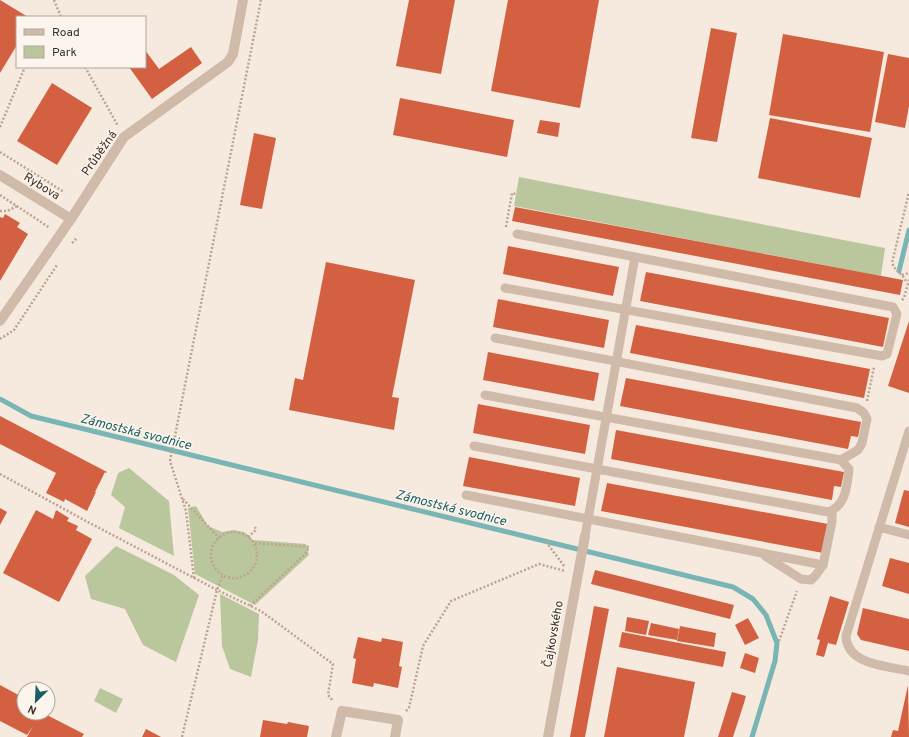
<svg xmlns="http://www.w3.org/2000/svg" width="909" height="737" viewBox="0 0 909 737" font-family="Overpass,sans-serif">
  <style>
    .green { fill: #bac79d }
    .lines { fill: none; stroke-linecap: round; stroke-linejoin: round }
    .stream { stroke: #7ab5b6; stroke-width: 5 }
    .building { fill: #d36040 }
    .path { stroke: #bca493; stroke-width: 2.5; stroke-dasharray: 2 2; stroke-linecap: butt }
    .service { stroke: #d0baa9; stroke-width: 9 }
    .minor { stroke: #d0baa9; stroke-width: 10 }
    .labels { text-anchor: middle; stroke-width: 3; stroke-linejoin: round; paint-order: stroke }
    .street-label { font-size: 12px; fill: #3c2f2a; stroke: #fcf5ed }
    .water-label { font-size: 13px; font-style: italic; fill: #1a6063; stroke: #fcf5ed }
  </style>
  <rect width="100%" height="100%" fill="#f6eadf"/>
  <!-- green -->
  <g class="green">
    <polygon points="519,177 885,248 881,276 514,206"/>
    <polygon points="129,468 169,501 174,556 119,528 125,507 111,495 118,473"/>
    <polygon points="196,506 208,526 222,532 233,530 244,532 253,540 306,544 309,555 255,605 195,574 188,508"/>
    <polygon points="116,546 174,575 199,595 176,662 143,645 125,609 91,599 85,576"/>
    <polygon points="220,594 259,614 258,640 251,677 230,669 222,646"/>
    <polygon points="100,688 123,699 116,713 94,701"/>
  </g>
  <g class="lines">
    <!-- stream -->
    <g class="stream">
      <polyline points="899,271 909,230"/>
      <polyline points="0,399 31,416 733,587 753,599 766,615 777,643 775,661 752,737"/>
    </g>
  </g>
  <!-- building -->
  <g class="building">
    <polygon points="0,0 28,17 17,17 17,45 0,73"/>
    <polygon points="409,0 455,0 441,74 396,66"/>
    <polygon points="508,0 599,0 580,108 491,91"/>
    <polygon points="711,28 737,33 717,142 691,138"/>
    <polygon points="783,34 884,52 870,132 769,115"/>
    <polygon points="191,47 202,63 152,99 129,67 145,67 145,50 159,69"/>
    <polygon points="888,54 909,58 909,106 905,128 875,122"/>
    <polygon points="52,83 92,108 57,165 17,141"/>
    <polygon points="400,98 514,120 507,157 393,135"/>
    <polygon points="770,118 872,138 860,198 758,178"/>
    <polygon points="540,120 560,123 558,137 537,133"/>
    <polygon points="254,133 276,138 262,209 240,205"/>
    <polygon points="515,207 903,280 900,295 512,221"/>
    <polygon points="5,214 20,223 17,227 28,234 0,281 0,217 3,218"/>
    <polygon points="508,246 619,267 613,296 503,274"/>
    <polygon points="326,262 415,280 392,397 399,398 394,430 289,410 295,378 303,380"/>
    <polygon points="646,272 889,318 883,347 640,301"/>
    <polygon points="498,299 609,320 604,348 493,327"/>
    <polygon points="909,321 909,393 888,386"/>
    <polygon points="636,325 870,369 864,398 630,353"/>
    <polygon points="488,352 599,373 594,401 483,380"/>
    <polygon points="626,378 861,422 858,437 851,436 848,449 620,406"/>
    <polygon points="478,404 590,425 585,454 473,433"/>
    <polygon points="0,416 107,472 106,473 105,472 95,492 96,492 87,511 65,499 64,502 46,493 56,473 0,444"/>
    <polygon points="616,430 844,472 841,487 834,486 832,500 611,459"/>
    <polygon points="469,457 580,478 575,506 463,486"/>
    <polygon points="607,483 828,524 823,553 601,511"/>
    <polygon points="904,490 909,491 909,527 895,523"/>
    <polygon points="0,508 7,512 0,525"/>
    <polygon points="36,510 53,519 56,510 69,518 67,521 78,526 76,530 92,539 59,602 3,573"/>
    <polygon points="890,558 909,563 909,594 882,586"/>
    <polygon points="595,570 734,605 730,619 591,584"/>
    <polygon points="830,596 849,602 836,645 828,643 824,657 816,655 820,640 817,639"/>
    <polygon points="594,606 609,609 595,683 585,737 570,737"/>
    <polygon points="863,608 909,619 909,651 861,640 857,634"/>
    <polygon points="627,617 649,621 646,635 625,631"/>
    <polygon points="748,618 759,638 745,645 735,625"/>
    <polygon points="651,623 679,629 677,640 648,635"/>
    <polygon points="680,626 716,633 714,647 677,641"/>
    <polygon points="622,632 726,652 723,667 619,647"/>
    <polygon points="358,637 381,642 382,638 403,642 399,666 402,667 398,688 374,683 373,687 352,683 356,659 353,658"/>
    <polygon points="745,653 759,658 755,673 740,668"/>
    <polygon points="617,667 695,682 684,737 604,737"/>
    <polygon points="0,685 24,698 24,713 43,713 84,734 82,737 27,737 33,726 27,735 0,721"/>
    <polygon points="908,685 909,737 891,737 893,730 898,731"/>
    <polygon points="732,692 746,696 744,703 733,737 718,737"/>
    <polygon points="263,720 287,724 288,722 309,726 307,737 260,737"/>
    <polygon points="146,729 161,737 142,737"/>
  </g>
  <g class="lines">
    <!-- path -->
    <g class="path">
      <polyline points="54,0 61,17"/>
      <polyline points="85,67 118,126"/>
      <polyline points="0,127 25,67"/>
      <polyline points="0,152 64,192"/>
      <polyline points="0,195 50,228"/>
      <polyline points="0,211 7,211 17,206"/>
      <polyline points="506,227 512,193 516,194"/>
      <polyline points="72,243 77,238"/>
      <polyline points="902,275 909,273"/>
      <path d="M902,300L904,298L909,280H905C901,272 895,271 892,263L909,192"/>
      <polyline points="0,339 14,330 57,265"/>
      <polyline points="867,401 874,367"/>
      <polyline points="0,474 86,521 217,590 261,611 333,664 328,695 333,701"/>
      <polyline points="183,499 219,538"/>
      <circle cx="234" cy="555" r="23"/>
      <polyline points="248,537 256,530 255,527"/>
      <polyline points="546,542 565,567"/>
      <polyline points="194,578 186,511 170,461 261,0"/>
      <polyline points="250,606 305,554 309,547 254,543"/>
      <polyline points="779,641 797,591"/>
      <polyline points="406,711 409,708 423,646 451,601 539,564 565,571"/>
      <polyline points="182,737 217,590 223,575"/>
    </g>
    <!-- service -->
    <g class="service">
      <polyline points="505,288 882,356 887,354 897,314 893,307 517,234"/>
      <polyline points="495,338 857,408 864,413 867,419 862,443 858,450 841,460"/>
      <path d="M909,431L846,636C847,665 887,666 909,671"/>
      <path d="M474,446L828,512C846,506 847,486 849,469L841,460L485,395"/>
      <polyline points="466,495 823,565"/>
      <polyline points="879,527 909,535"/>
      <polyline points="585,536 635,257"/>
      <polyline points="765,556 801,579 811,580 816,575 823,565 832,522 832,511"/>
    </g>
    <!-- minor -->
    <g class="minor">
      <polyline points="0,175 71,219"/>
      <polyline points="0,321 71,219 124,137 228,62 233,54 243,0"/>
      <polyline points="336,737 342,711 398,720 395,737"/>
      <polyline points="548,737 585,536"/>
    </g>
  </g>
  <g class="labels">
    <!-- street labels -->
    <g class="street-label">
      <text transform="translate(99 153) rotate(-55)" y="4">Průběžná</text>
      <text transform="translate(42 186) rotate(32)" y="4">Rybova</text>
      <text transform="translate(553 634) rotate(-80)" y="4">Čajkovského</text>
    </g>
    <!-- water labels -->
    <g class="water-label">
      <text transform="translate(136 431) rotate(14)" y="5">Zámostská svodnice</text>
      <text transform="translate(451 507) rotate(14)" y="5">Zámostská svodnice</text>
    </g>
  </g>
  <!-- legend -->
  <rect x="16" y="16" width="130" height="52" fill="#fcf5ed" stroke="#afa69f"/>
  <rect x="24" y="29" width="20" height="6" fill="#d0baa9" stroke="#afa69f"/>
  <text x="52" y="36" font-size="12" fill="#3c2f2a">Road</text>
  <rect x="24" y="46" width="20" height="12" fill="#bac79d" stroke="#afa69f"/>
  <text x="52" y="56" font-size="12" fill="#3c2f2a">Park</text>
  <!-- north arrow -->
  <g transform="translate(36 701) rotate(204)"><circle r="19" fill="#fcf5ed" stroke="#afa69f"/>
  <path d="M0-3L7 15L0 10L-7 15Z" fill="#1a6063"/>
  <text y="-6" font-size="11" font-weight="bold" text-anchor="middle" fill="#3c2f2a">N</text>
  </g>
</svg>
